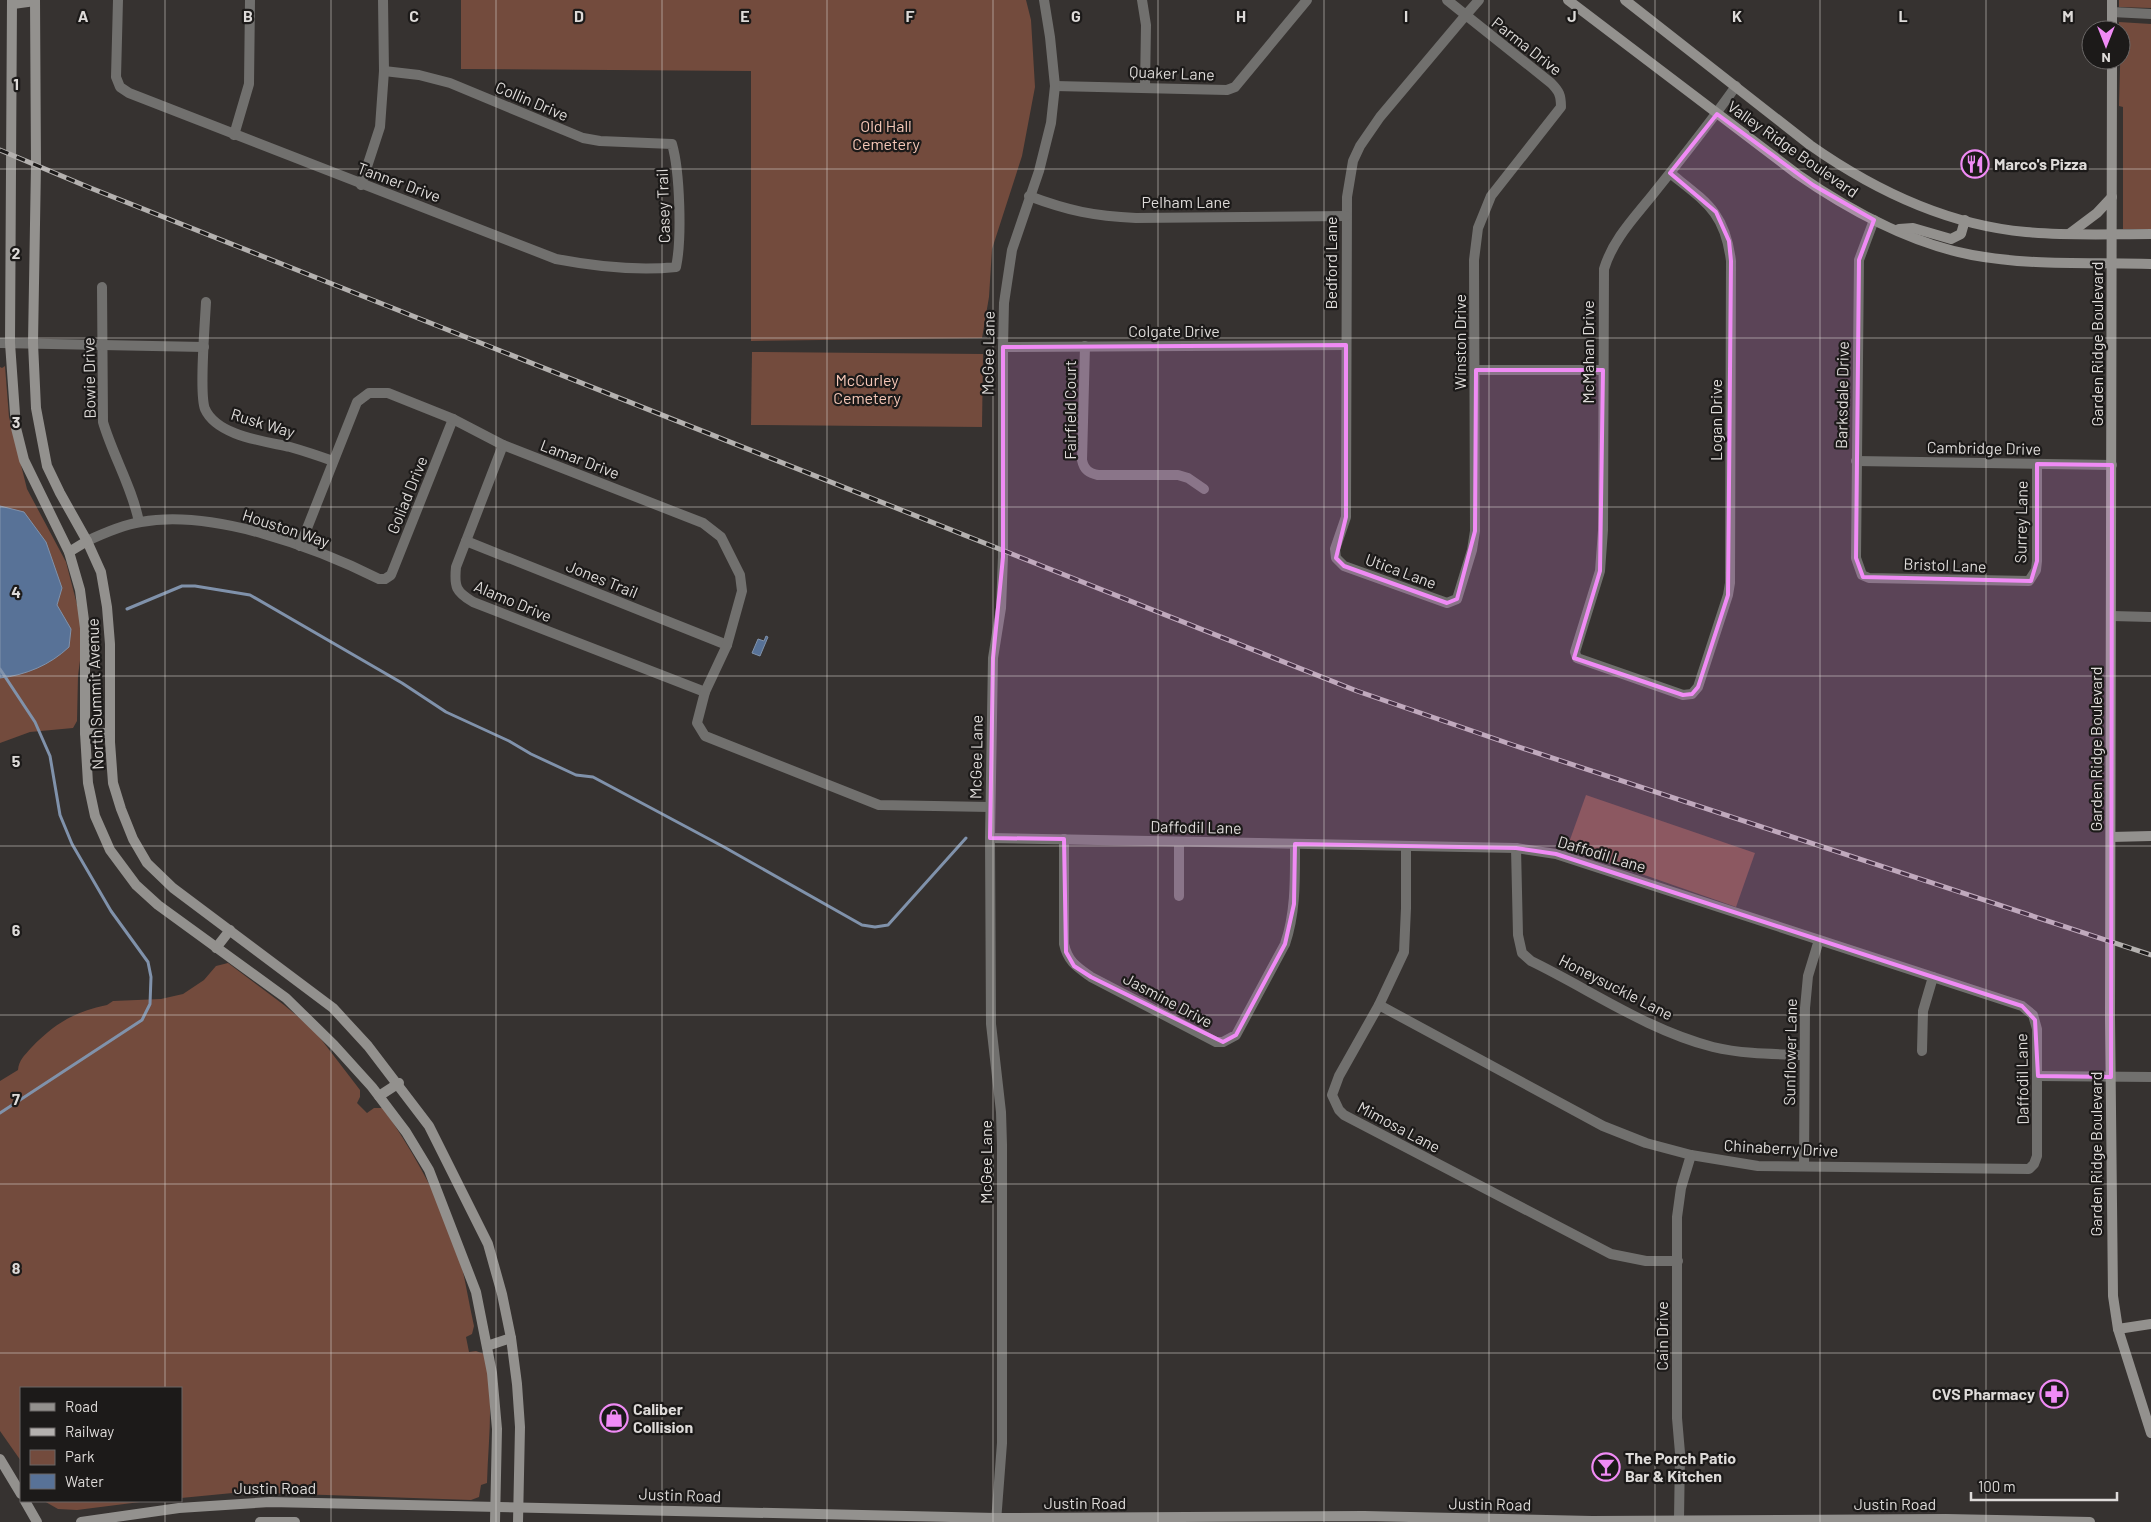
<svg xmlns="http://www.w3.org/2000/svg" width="2151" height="1522" viewBox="0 0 2151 1522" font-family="Barlow,sans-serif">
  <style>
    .green { fill: #734b3d }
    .water { fill: #587297; stroke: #8092ab }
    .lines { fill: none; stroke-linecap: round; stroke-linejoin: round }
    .stream { stroke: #8092ab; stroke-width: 3 }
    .minor { stroke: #71706e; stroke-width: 10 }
    .tertiary { stroke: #71706e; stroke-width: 10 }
    .secondary { stroke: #93918e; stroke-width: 10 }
    .rail-casing { stroke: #b4b1af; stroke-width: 5 }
    .rail { stroke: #1c1a19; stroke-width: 3; stroke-dasharray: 9; stroke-linecap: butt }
    .marked { fill: #f08bf5; fill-opacity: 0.2; stroke: #f08bf5; stroke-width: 4; stroke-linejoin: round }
    .grid { fill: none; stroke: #dedbd9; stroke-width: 1; stroke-opacity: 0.55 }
    .labels { text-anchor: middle; stroke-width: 4.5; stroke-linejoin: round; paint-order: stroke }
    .street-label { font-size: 16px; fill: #dedbd9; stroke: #1c1a19 }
    .park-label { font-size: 16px; fill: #f7c8b8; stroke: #1c1a19 }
    .poi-label { font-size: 16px; font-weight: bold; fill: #dedbd9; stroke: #1c1a19; text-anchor: start }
    .grid-label { font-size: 16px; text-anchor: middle; font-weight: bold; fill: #dedbd9; stroke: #1c1a19; stroke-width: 4.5; stroke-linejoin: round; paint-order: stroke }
  </style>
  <rect width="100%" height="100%" fill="#363230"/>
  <!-- green -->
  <g class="green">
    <polygon points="461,0 1026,0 1031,20 1035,87 1022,156 992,249 989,297 982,338 751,341 751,71 461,69"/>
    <polygon points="2119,0 2151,0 2151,8 2119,7"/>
    <polygon points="2119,22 2151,24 2151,229 2123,229 2123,107 2119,106 2121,30 2119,30"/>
    <polygon points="752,352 983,354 982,427 751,425"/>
    <polygon points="5,366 9,417 27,489 66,562 80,616 82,645 78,676 77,721 73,728 30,732 0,743 0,367 2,368"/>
    <polygon points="1586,795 1755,853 1736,907 1567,848"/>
    <path d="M228,963L284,1005L314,1030L360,1090V1097L357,1103L367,1113L374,1108H383C410,1147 434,1189 452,1233C463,1262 467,1295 474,1326L472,1334L466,1337L469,1352L476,1351L484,1354C495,1396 488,1440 487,1483L481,1485L479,1497L471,1500L243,1492L181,1498V1388H21V1461L0,1431V1081L18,1070C19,1060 24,1056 31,1048C55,1023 74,1012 107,1005L113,1001L161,999L183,994L204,980L216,966Z"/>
    <polygon points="44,1501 148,1501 77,1510 58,1509"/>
  </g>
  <!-- water -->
  <g class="water">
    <path d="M0,506L24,512L46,542L62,588L57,605L71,629L69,647C50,665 26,675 0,678Z"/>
    <polygon points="766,636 768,637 760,656 752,653 758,639 764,641"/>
  </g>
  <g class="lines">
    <!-- stream -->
    <g class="stream">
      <polyline points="127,609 182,586 195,586 250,595 402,683 446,712 509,741 531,754 576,775 593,777 724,847 862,925 875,927 888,925 966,838"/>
      <polyline points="0,669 35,722 50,756 60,815 72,844 111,911 148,962 151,977 150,1004 142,1020 0,1113"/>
    </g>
    <!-- minor -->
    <g class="minor">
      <path d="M118,0L116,77L120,87L129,93L556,259C593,266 639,271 676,267C682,239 680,172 672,144L600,141L583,138L450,83L419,75L384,71"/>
      <polyline points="1142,0 1146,25 1145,87"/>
      <path d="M1447,0L1551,83C1559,91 1561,95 1561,107L1491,196L1478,228L1474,260L1475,531L1472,550L1457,599L1447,603L1344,566L1336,558L1335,549L1346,517L1347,197L1353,161L1360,146L1380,117L1465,16L1479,0"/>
      <polyline points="2112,12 2151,14"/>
      <polyline points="1055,86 1227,90 1235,87 1307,0"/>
      <polyline points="234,135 249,84 250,0"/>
      <path d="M1670,173C1706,202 1725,212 1731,261L1730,583L1728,595L1698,687L1692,694L1683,695L1577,658L1575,652L1600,571L1603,530L1604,269C1613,239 1635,217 1654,193C1682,158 1710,123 1736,86"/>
      <polyline points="361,185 380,127 384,71 383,0"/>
      <path d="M1029,196C1069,211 1094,216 1136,218L1346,216"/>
      <polyline points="1874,220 1859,260 1856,558 1862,575 1869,578 2029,581 2036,570 2037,561 2037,464"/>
      <path d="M102,287L103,422C113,456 132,487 139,522"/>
      <path d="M206,302C205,323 199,394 205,409C217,436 264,441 290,447C304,451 319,456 333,461"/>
      <polyline points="0,343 204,347"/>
      <path d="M1085,346L1082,460C1084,470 1089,473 1098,475H1178L1188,478L1204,489"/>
      <polyline points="1003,347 1346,345"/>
      <polyline points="1476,370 1603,370"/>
      <path d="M503,445L456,567C454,587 456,592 473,602L705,692"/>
      <polyline points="1856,461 2112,465"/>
      <path d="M87,541C104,533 122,525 141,522C213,509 315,547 379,579H385L391,575L453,419"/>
      <polyline points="466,541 727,645"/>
      <polyline points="300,546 357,402 369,393 388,393 453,419 503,445 703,523 721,537 740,575 742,591 727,645 705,692 697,723 705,736 879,805 990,807"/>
      <polyline points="2112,616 2151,617"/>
      <polyline points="990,838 1516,848 1556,854 2022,1006 2033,1015 2037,1029 2037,1156 2034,1164 2029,1169 1758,1166 1691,1155 1646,1143 1603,1126 1379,1005"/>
      <path d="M1064,839V944C1068,962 1077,967 1091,977L1216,1042H1223L1236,1035L1285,944C1296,912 1295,878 1295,844"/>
      <polyline points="1406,846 1406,908 1404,952 1379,1005 1339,1076 1332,1095 1339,1110 1344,1115 1611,1254 1646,1261 1678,1261"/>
      <path d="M1516,848L1518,935L1522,953L1531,961C1591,990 1647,1030 1713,1047C1742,1054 1773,1054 1803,1055"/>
      <polyline points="1179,896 1179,842"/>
      <polyline points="1922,1051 1923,1011 1933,977"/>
      <polyline points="2038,1076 2151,1077"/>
      <polyline points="1804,1166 1805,1008 1808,976 1819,940"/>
      <polyline points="1679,1519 1680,1453 1677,1418 1677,1217 1681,1188 1691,1155"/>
    </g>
    <!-- tertiary -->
    <polyline class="tertiary" points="996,1522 1002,1443 1002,1145 1001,1112 991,1024 990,838 993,658 1001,608 1003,557 1003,347 1004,303 1012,250 1039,171 1051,123 1055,86 1050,37 1044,0"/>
    <!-- secondary -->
    <g class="secondary">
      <polyline points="12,0 10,343 16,428 24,460 69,552 80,590 85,628 85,733 88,783 95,816 110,850 136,885 158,905 286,998 334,1045 372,1087 406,1132 429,1170 476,1292 492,1373 497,1429 495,1522"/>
      <polyline points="35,0 36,165 33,343 36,408 47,466 60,493 87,541 101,572 107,607 110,644 110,742 113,783 121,809 133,839 147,863 173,888 333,1008 368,1046 429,1126 488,1244 502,1294 511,1338 517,1384 520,1427 518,1522"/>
      <path d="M1568,0L1797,174C1849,210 1909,243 1972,255C2031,266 2092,262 2151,264"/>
      <path d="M1625,0L1810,145C1874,190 1947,225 2026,232C2067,236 2109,234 2151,234"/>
      <polyline points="13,4 35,1"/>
      <polyline points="2112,30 2112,0"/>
      <polyline points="2112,60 2110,1017 2113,1296 2118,1329 2151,1433"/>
      <polyline points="1899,229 1913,228 1951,239 1961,234 1965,220"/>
      <polyline points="2069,234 2097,213 2112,197"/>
      <polyline points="69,552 87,541"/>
      <polyline points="85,733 109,733"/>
      <polyline points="2111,837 2151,836"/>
      <polyline points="216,948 230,930"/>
      <polyline points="379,1096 399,1083"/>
      <polyline points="2118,1329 2151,1324"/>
      <polyline points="487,1346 511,1338"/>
      <polyline points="0,1459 21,1494"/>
      <polyline points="25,1501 37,1522"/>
      <polyline points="81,1522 179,1508 270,1502 996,1518 1364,1516 1592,1521 1946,1519 2090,1522"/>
      <polyline points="260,1522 295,1522"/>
    </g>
    <!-- rail casing -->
    <g class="rail-casing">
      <polyline id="rail" points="0,150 88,187 1357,691 1513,745 2151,955"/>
    </g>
    <!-- rail -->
    <use href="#rail" class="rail"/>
  </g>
  <!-- marked area -->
  <path class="marked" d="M1717,114L1813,185L1874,220L1859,260L1856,558L1863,577L2031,581L2037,561V464L2112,465L2111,1077L2038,1076L2035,1020L2022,1006L1556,854L1516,848L1295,844L1294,904L1285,944L1236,1035L1223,1042L1091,977L1074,966L1066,952L1064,839L990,838L993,658L1003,557V347L1346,345V517L1336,558L1344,566L1447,603L1457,599L1475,531L1476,370H1603L1600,571L1574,658L1683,695L1692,694L1698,687L1728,595L1731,261L1729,241L1716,212L1670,173Z"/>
  <!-- grid -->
  <path class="grid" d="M165,0V1388M331,0V1522M496,0V1522M662,0V1522M827,0V1522M993,0V1522M1158,0V1522M1324,0V1522M1489,0V1522M1655,0V1522M1820,0V1522M1986,0V1522M0,169H2151M0,338H2151M0,507H2151M0,676H2151M0,846H2151M0,1015H2151M0,1184H2151M0,1353H2151M165,1501V1522"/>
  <!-- icons -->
  <defs>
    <g id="restaurant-ring" transform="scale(1.4375)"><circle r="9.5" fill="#1c1a19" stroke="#f08bf5" stroke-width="1.5"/><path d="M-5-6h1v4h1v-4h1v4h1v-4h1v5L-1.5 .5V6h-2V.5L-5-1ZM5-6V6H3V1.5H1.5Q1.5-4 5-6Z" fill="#f08bf5"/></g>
    <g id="pharmacy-ring" transform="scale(1.4375)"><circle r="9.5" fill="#1c1a19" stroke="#f08bf5" stroke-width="1.5"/><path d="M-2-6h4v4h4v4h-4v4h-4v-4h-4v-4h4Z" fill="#f08bf5"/></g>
    <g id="shop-ring" transform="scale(1.4375)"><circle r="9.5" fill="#1c1a19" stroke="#f08bf5" stroke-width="1.5"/><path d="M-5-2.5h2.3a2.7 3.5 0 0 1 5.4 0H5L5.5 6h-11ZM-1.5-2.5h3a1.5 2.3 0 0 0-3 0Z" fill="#f08bf5"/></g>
    <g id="bar-ring" transform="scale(1.4375)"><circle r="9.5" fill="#1c1a19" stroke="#f08bf5" stroke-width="1.5"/><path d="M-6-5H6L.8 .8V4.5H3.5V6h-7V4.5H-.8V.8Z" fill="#f08bf5"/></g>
  </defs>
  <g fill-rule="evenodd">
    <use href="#restaurant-ring" x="1975" y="164"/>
    <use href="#pharmacy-ring" x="2054" y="1394"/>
    <use href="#shop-ring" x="614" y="1418"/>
    <use href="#bar-ring" x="1606" y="1467"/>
  </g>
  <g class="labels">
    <!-- street labels -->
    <g class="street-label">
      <text transform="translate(1527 46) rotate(38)" y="6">Parma Drive</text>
      <text transform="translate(1172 73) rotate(2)" y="6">Quaker Lane</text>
      <text transform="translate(532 101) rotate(23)" y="6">Collin Drive</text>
      <text transform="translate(1793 149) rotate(35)" y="6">Valley Ridge Boulevard</text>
      <text transform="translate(399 182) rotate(20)" y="6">Tanner Drive</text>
      <text x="1186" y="208">Pelham Lane</text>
      <text transform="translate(663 206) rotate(-92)" y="6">Casey Trail</text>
      <text transform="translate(1331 263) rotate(-90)" y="6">Bedford Lane</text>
      <text x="1174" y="337">Colgate Drive</text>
      <text transform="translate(1460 342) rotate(-90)" y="6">Winston Drive</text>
      <text transform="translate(2097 344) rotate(-90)" y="6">Garden Ridge Boulevard</text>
      <text transform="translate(1588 352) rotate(-90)" y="6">McMahan Drive</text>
      <text transform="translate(988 353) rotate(-89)" y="6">McGee Lane</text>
      <text transform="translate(89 378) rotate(-91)" y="6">Bowie Drive</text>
      <text transform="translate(1842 395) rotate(-89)" y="6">Barksdale Drive</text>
      <text transform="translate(1070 410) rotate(-90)" y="6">Fairfield Court</text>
      <text transform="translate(1716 420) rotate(-90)" y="6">Logan Drive</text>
      <text transform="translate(263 423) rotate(17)" y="6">Rusk Way</text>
      <text transform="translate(1984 448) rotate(1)" y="6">Cambridge Drive</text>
      <text transform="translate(580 459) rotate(21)" y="6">Lamar Drive</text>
      <text transform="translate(407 495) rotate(-68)" y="6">Goliad Drive</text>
      <text transform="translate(2021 522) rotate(-89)" y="6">Surrey Lane</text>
      <text transform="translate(286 528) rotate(18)" y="6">Houston Way</text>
      <text transform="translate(1945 565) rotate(2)" y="6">Bristol Lane</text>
      <text transform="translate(1401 571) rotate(20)" y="6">Utica Lane</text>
      <text transform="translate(602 579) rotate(22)" y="6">Jones Trail</text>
      <text transform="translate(513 601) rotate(23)" y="6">Alamo Drive</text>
      <text transform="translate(95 694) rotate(-92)" y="6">North Summit Avenue</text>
      <text transform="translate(2096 749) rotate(-90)" y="6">Garden Ridge Boulevard</text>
      <text transform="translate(976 757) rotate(-89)" y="6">McGee Lane</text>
      <text transform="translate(1196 827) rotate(1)" y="6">Daffodil Lane</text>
      <text transform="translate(1602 854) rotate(17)" y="6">Daffodil Lane</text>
      <text transform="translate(1616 987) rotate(27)" y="6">Honeysuckle Lane</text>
      <text transform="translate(1168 1000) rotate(28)" y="6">Jasmine Drive</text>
      <text transform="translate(1790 1052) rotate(-89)" y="6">Sunflower Lane</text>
      <text transform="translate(2022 1079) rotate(-91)" y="6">Daffodil Lane</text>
      <text transform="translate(1399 1127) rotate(28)" y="6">Mimosa Lane</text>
      <text transform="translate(1781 1148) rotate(3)" y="6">Chinaberry Drive</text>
      <text transform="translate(2096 1154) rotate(-90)" y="6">Garden Ridge Boulevard</text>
      <text transform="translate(986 1162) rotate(-90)" y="6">McGee Lane</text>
      <text transform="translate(1662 1336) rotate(-90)" y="6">Cain Drive</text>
      <text x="275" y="1494">Justin Road</text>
      <text transform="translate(680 1495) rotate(2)" y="6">Justin Road</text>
      <text x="1085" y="1509">Justin Road</text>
      <text transform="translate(1490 1504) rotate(1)" y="6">Justin Road</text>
      <text x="1895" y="1510">Justin Road</text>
    </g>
    <!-- park labels -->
    <g class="park-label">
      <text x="886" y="132">Old Hall<tspan x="886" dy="18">Cemetery</tspan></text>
      <text x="867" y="386">McCurley<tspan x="867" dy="18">Cemetery</tspan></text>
    </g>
    <!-- poi labels -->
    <g class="poi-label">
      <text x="1994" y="170">Marco's Pizza</text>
      <text x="2035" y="1400" text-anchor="end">CVS Pharmacy</text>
      <text x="633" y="1415">Caliber<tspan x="633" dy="18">Collision</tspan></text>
      <text x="1625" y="1464">The Porch Patio<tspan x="1625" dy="18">Bar &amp; Kitchen</tspan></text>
    </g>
  </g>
  <g class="grid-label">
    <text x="83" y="22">A</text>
    <text x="248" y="22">B</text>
    <text x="414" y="22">C</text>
    <text x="579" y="22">D</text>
    <text x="745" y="22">E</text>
    <text x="910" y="22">F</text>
    <text x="1076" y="22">G</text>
    <text x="1241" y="22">H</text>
    <text x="1406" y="22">I</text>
    <text x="1572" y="22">J</text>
    <text x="1737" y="22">K</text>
    <text x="1903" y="22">L</text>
    <text x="2068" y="22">M</text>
    <text x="16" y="90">1</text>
    <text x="16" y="259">2</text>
    <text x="16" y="428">3</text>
    <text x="16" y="598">4</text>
    <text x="16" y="767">5</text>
    <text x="16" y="936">6</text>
    <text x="16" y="1105">7</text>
    <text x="16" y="1274">8</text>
  </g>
  <!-- legend -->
  <rect x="20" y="1387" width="162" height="115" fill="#1c1a19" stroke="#6a6766"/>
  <rect x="30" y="1403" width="25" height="8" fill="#93918e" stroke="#6a6766"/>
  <text x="65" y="1412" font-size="15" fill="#dedbd9">Road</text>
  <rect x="30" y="1428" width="25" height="8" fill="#b4b1af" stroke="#6a6766"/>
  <text x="65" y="1437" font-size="15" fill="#dedbd9">Railway</text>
  <rect x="30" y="1450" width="25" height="15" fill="#734b3d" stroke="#6a6766"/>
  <text x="65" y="1462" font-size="15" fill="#dedbd9">Park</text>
  <rect x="30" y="1474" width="25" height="15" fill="#587297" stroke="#6a6766"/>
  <text x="65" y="1487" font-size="15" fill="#dedbd9">Water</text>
  <!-- north arrow -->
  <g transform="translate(2106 45) rotate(180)"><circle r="24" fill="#1c1a19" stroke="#6a6766"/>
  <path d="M0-4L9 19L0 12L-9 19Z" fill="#f08bf5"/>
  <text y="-8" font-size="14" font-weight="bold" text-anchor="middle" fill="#dedbd9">N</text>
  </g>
  <!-- scale -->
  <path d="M1971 1492v8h146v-8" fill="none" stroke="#dedbd9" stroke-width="2.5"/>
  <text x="1978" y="1492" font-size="15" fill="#dedbd9" stroke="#1c1a19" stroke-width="4" paint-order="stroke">100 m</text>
</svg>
